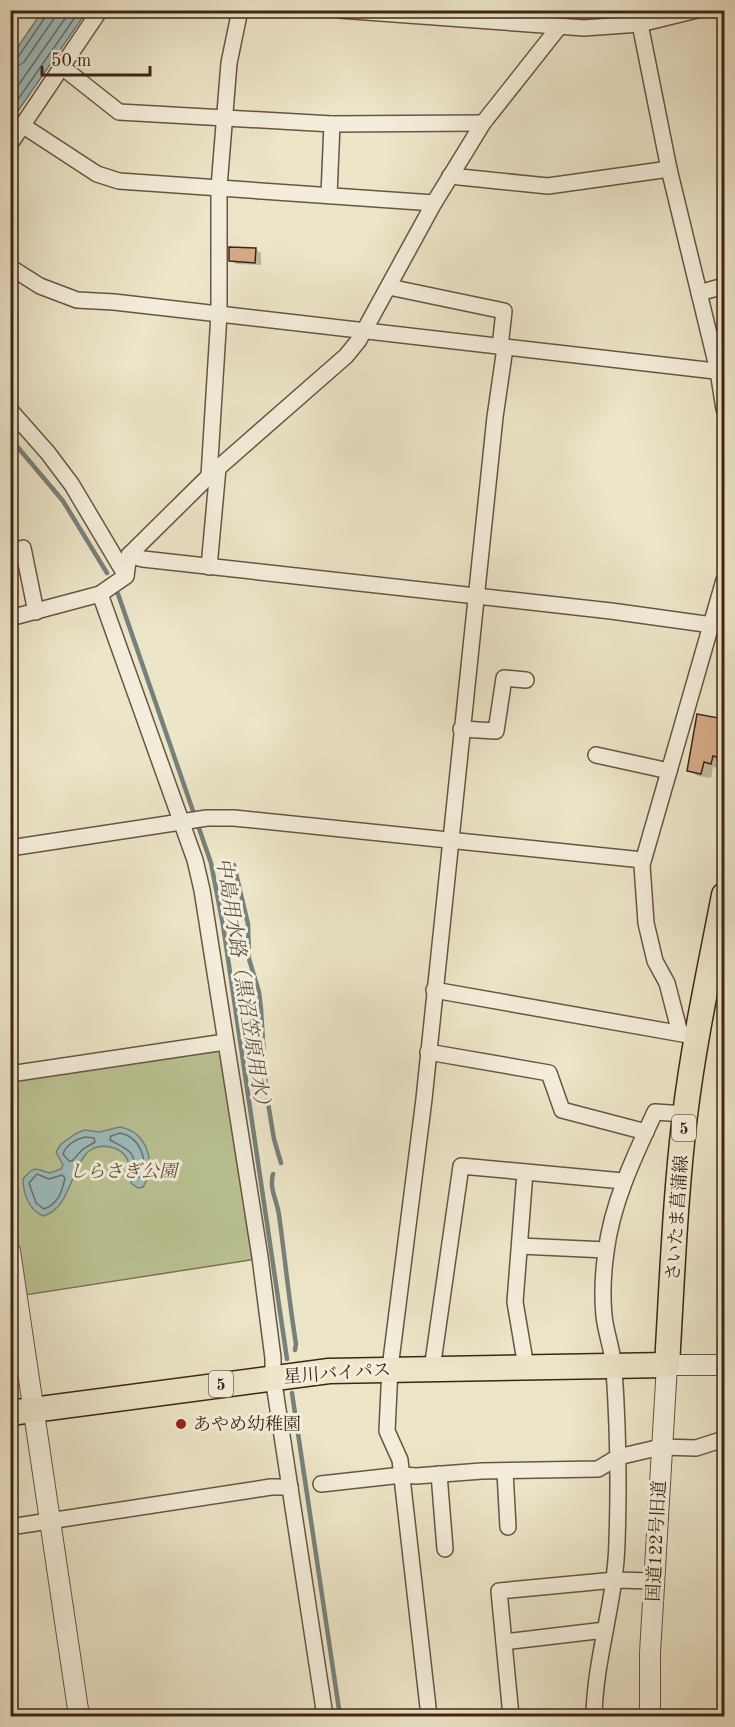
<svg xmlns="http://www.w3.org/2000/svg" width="735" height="1727" viewBox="0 0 735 1727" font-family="'Old Standard TT','Noto Serif JP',serif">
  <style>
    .green { fill: #bbc393; stroke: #7e7454; stroke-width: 1.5 }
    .water { fill: #9cbdbf; stroke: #77807b; stroke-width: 1.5 }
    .shadow { fill: #0003 }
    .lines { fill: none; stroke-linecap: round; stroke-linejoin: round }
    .shore { stroke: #6e706a; stroke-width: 1.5 }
    .stream { stroke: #77807b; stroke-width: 4.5 }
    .building { fill: #d5ab87; stroke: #402414; stroke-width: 1.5 }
    .minor-casing { stroke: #6b5441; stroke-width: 18 }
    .tertiary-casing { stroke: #6b5441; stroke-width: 22 }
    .primary-casing { stroke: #402414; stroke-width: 27 }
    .minor { stroke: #f3eedb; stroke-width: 15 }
    .tertiary { stroke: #f3eedb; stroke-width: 20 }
    .primary { stroke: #ece5c8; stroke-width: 24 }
    .poi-dot { fill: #8f2418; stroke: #f3eedb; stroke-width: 2 }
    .labels { text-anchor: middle; stroke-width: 6; stroke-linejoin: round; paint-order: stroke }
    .shield { fill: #f3eedb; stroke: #766150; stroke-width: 1.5 }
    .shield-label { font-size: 16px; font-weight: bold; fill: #402414 }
    .park-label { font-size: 18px; font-style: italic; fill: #5f4c34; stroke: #f3eedb }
    .street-label { font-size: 18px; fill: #402414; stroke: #f3eedb }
    .poi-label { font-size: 18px; fill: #402414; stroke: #f3eedb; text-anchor: start }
    .water-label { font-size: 20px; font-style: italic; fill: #5c5247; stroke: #f3eedb }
  </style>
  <rect width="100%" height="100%" fill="#ece5c8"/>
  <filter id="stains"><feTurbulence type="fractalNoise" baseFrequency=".00333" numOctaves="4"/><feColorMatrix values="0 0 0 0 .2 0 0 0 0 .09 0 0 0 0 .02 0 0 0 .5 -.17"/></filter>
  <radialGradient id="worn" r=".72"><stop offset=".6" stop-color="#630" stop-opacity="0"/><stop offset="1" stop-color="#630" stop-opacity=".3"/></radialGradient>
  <!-- green -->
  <polygon class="green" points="217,1048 221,1052 253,1258 250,1260 25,1295 11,1202 10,1078"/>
  <!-- water -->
  <g class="water">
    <polygon points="43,10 87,11 11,121 11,57"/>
    <path d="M120,1127C148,1132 157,1165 143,1187L138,1188L131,1183C130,1168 130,1153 114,1148C68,1134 80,1206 43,1216C29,1210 23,1193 23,1179C35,1165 34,1169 50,1173L61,1169L63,1165L56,1152L61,1144L77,1133L85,1130L99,1132Z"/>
  </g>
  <!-- shadow -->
  <g class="shadow">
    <polygon points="255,249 261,253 261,265 237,264 230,260"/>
    <polygon points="698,716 724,721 724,761 723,761 721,768 713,767 711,778 698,776 688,770"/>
  </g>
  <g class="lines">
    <!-- shore -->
    <g class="shore">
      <polyline points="10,60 18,57 46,16 47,10"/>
      <polyline points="10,67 18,66 24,62 53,20 55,10"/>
      <polyline points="10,97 71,10"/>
      <polyline points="10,111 80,10"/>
      <path d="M120,1133C140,1137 149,1160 141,1178L137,1176C134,1150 131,1151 110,1140L111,1136Z"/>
      <path d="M85,1137L94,1138L95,1142L83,1149L72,1161H69L63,1154C66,1145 76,1139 85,1137Z"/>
      <path d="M37,1174L49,1179L62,1175L65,1178C62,1192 58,1204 44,1209L36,1203L29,1183Z"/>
    </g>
    <!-- stream -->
    <g class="stream">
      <polyline points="10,438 63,501 107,573"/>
      <polyline points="118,594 211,863 223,925 287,1359"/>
      <polyline points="234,865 248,924 249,959 259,992 261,1009 266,1091 274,1139 281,1163"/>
      <path d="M273,1174C269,1189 277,1200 279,1215C285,1258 289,1301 296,1344L295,1350"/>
      <polyline points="292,1393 340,1716"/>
    </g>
  </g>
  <!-- building -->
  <g class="building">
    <polygon points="229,247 256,248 255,263 229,261"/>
    <polygon points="697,714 724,719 724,759 713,756 711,764 704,762 701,774 687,771"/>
  </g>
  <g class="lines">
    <!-- minor casing -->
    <g class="minor-casing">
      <g id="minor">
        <polyline points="339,10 584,28 640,24 697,10"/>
        <polyline points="10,13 12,10"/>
        <polyline points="640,24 669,169 718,371 724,409"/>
        <polyline points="62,67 119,112 332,124 483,123"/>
        <polyline points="22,125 97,174 119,181 434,203"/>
        <polyline points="10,144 100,10"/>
        <polyline points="450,176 548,186 669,169"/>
        <polyline points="329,195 332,124"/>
        <polyline points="10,267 40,286 77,300 114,302 724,372"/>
        <polyline points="389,287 504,311 500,347"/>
        <polyline points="699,293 724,286"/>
        <polyline points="10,410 48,453 72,485 126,576"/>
        <polyline points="209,476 219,314 219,187 229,63 240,10"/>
        <polyline points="23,548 36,612"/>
        <polyline points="129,555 143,559 611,611 712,625"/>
        <polyline points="209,567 218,468"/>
        <polyline points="100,594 195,860 202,890 260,1257 273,1358 273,1377 325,1716"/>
        <polyline points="10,618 100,594 126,576 129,555 209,476 346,356 359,340 434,203 483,123 559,27"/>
        <polyline points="461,729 496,731 504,678 526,680"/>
        <polyline points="596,755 669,771"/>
        <polyline points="10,848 207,818 234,818 643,860"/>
        <polyline points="709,974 724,978"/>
        <polyline points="434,990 688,1035"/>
        <polyline points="680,1033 667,983 655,961 646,923 642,865 724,580"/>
        <polyline points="428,1052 549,1073 562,1110 646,1132"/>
        <polyline points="10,1074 225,1042"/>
        <polyline points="525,1172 515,1302 526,1367"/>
        <polyline points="520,1246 606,1250"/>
        <polyline points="432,1369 461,1166 623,1181"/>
        <polyline points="505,1472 508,1527"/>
        <polyline points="439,1474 445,1549"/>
        <polyline points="321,1484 402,1475 416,1476 482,1471 598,1469 618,1457 661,1447 696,1448 724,1439"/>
        <polyline points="10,1527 271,1487 290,1487"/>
        <polyline points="504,1642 605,1630"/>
        <polyline points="429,1716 400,1460 387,1431 390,1368 424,1099 495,417 505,348"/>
        <polyline points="511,1716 499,1591 615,1580 654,1581"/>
        <path d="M594,1716C595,1658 616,1600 617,1541C619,1484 618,1426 614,1369C613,1351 606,1334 604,1316C602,1295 603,1273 606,1252C612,1203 634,1157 655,1112L685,1114"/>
      </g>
    </g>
    <!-- tertiary casing -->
    <g class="tertiary-casing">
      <g id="tertiary">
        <polyline points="10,1251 79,1716"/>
        <polyline points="650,1716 650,1653 667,1365 724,1365"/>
      </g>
    </g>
    <!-- primary casing -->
    <g class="primary-casing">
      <path id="primary" d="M10,1413L329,1371L667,1365C672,1282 675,1198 685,1115C694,1041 710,968 724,895"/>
    </g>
    <!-- minor -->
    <use href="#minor" class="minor"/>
    <!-- tertiary -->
    <use href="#tertiary" class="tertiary"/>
    <!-- primary -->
    <use href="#primary" class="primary"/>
  </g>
  <!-- markers -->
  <circle class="poi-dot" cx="181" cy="1424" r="6"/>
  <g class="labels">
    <!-- shield labels -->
    <g class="shield">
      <rect x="672" y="1115" width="24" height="26" rx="4.5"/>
      <rect x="209" y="1371" width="24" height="26" rx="4.5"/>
    </g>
    <g class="shield-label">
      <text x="684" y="1134">5</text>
      <text x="221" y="1390">5</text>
    </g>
    <!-- park labels -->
    <g class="park-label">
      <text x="123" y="1177">しらさぎ公園</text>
    </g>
    <!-- street labels -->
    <g class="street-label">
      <text transform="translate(677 1218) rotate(-86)" y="6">さいたま菖蒲線</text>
      <text transform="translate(337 1373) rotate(-4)" y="6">星川バイパス</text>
      <text transform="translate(656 1541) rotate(-87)" y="6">国道122号旧道</text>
    </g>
    <!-- poi labels -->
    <g class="poi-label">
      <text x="193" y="1430">あやめ幼稚園</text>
    </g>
    <!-- water labels -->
    <g class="water-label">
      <text transform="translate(244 986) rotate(81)" y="7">中島用水路（黒沼笠原用水）</text>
    </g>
  </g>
  <!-- margin -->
  <rect width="735" height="1727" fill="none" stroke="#ece5c8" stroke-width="36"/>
  <rect x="12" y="12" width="711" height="1703" fill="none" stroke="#402414" stroke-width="3"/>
  <rect x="18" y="18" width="699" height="1691" fill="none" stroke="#402414" stroke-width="1.5"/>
  <!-- scale -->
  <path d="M42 66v9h108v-9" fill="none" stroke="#402414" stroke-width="3"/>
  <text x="51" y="66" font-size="18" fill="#402414" stroke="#f3eedb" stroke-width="4.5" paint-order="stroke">50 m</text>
  <rect width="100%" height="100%" filter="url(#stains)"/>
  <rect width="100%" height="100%" fill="url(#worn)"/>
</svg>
